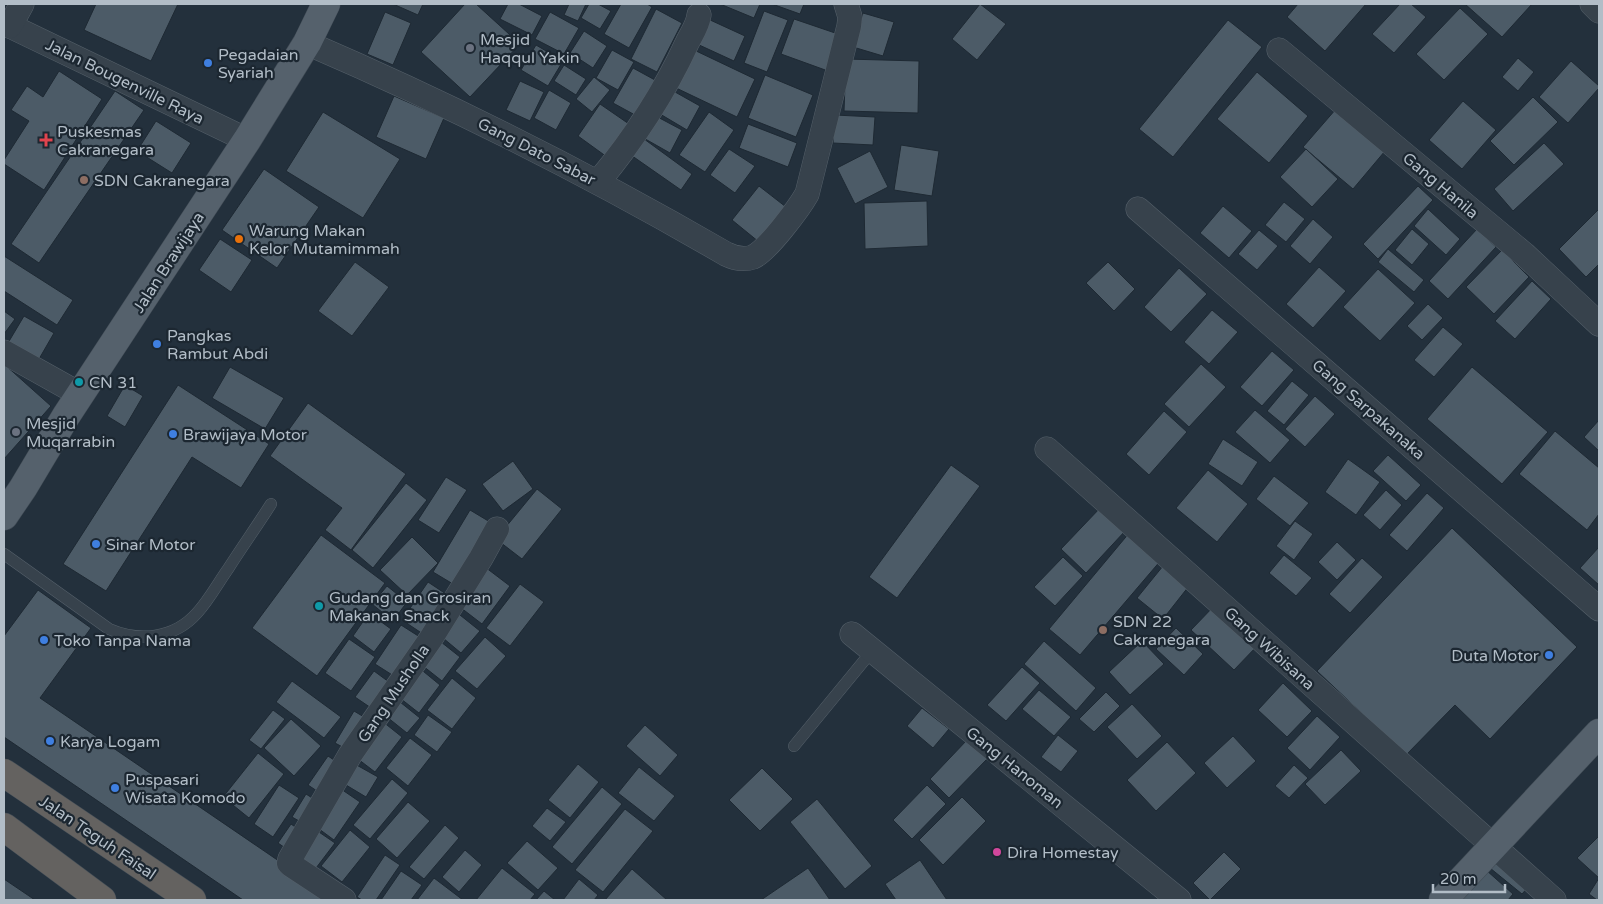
<svg xmlns="http://www.w3.org/2000/svg" width="1603" height="904" viewBox="0 0 1603 904" font-family="'Varela Round',sans-serif">
  <style>
    .building { fill: #4c5b67; stroke: #1e2933 }
    .lines { fill: none; stroke-linecap: round; stroke-linejoin: round }
    .service-casing { stroke: #55606a; stroke-width: 12 }
    .minor-casing { stroke: #55606a; stroke-width: 25 }
    .primary-casing { stroke: #404b55; stroke-width: 29 }
    .trunk-casing { stroke: #424d57; stroke-width: 29 }
    .service { stroke: #37424c; stroke-width: 11 }
    .minor { stroke: #37424c; stroke-width: 24 }
    .primary { stroke: #55616c; stroke-width: 28 }
    .trunk { stroke: #646260; stroke-width: 28 }
    .worship-dot { fill: #6b7280; stroke: #1c2731; stroke-width: 2 }
    .shop-dot { fill: #3f7fe0; stroke: #1c2731; stroke-width: 2 }
    .health-dot { fill: #e0444e; stroke: #1c2731; stroke-width: 2 }
    .education-dot { fill: #8d6e63; stroke: #1c2731; stroke-width: 2 }
    .food-dot { fill: #e8710a; stroke: #1c2731; stroke-width: 2 }
    .culture-dot { fill: #0f9aa8; stroke: #1c2731; stroke-width: 2 }
    .hotel-dot { fill: #d1479c; stroke: #1c2731; stroke-width: 2 }
    .labels { text-anchor: middle; stroke-width: 4.5; stroke-linejoin: round; paint-order: stroke }
    .poi-label { font-size: 16px; fill: #b2bdc7; stroke: #1c2731; text-anchor: start }
    .street-label { font-size: 16px; fill: #b2bdc7; stroke: #1c2731 }
  </style>
  <rect width="100%" height="100%" fill="#23303c"/>
  <!-- building -->
  <g class="building">
    <polygon points="96,4 178,4 151,61 84,30"/>
    <polygon points="393,4 423,4 418,15"/>
    <polygon points="465,4 476,4 520,44 470,97 421,52"/>
    <polygon points="508,4 519,4 542,16 532,35 500,19"/>
    <polygon points="569,4 586,4 578,21 564,15"/>
    <polygon points="589,4 598,4 611,11 600,29 581,18"/>
    <polygon points="621,4 647,4 652,7 629,48 604,34"/>
    <polygon points="720,4 760,4 754,18"/>
    <polygon points="772,4 804,4 800,14"/>
    <polygon points="980,4 1006,24 977,60 952,39"/>
    <polygon points="1298,4 1366,4 1325,51 1287,17"/>
    <polygon points="1400,4 1411,4 1426,17 1394,53 1372,34"/>
    <polygon points="1465,4 1532,4 1502,37"/>
    <polygon points="1460,8 1488,34 1444,80 1416,54"/>
    <polygon points="656,9 682,23 657,72 631,59"/>
    <polygon points="764,11 788,20 767,72 744,63"/>
    <polygon points="385,12 411,23 393,65 367,54"/>
    <polygon points="550,12 579,28 564,54 535,39"/>
    <polygon points="863,13 894,22 883,56 853,47"/>
    <polygon points="708,19 745,36 734,61 697,44"/>
    <polygon points="794,19 841,35 828,71 781,54"/>
    <polygon points="1228,20 1262,47 1173,157 1139,129"/>
    <polygon points="584,31 607,46 593,68 570,53"/>
    <polygon points="536,45 563,61 548,86 521,70"/>
    <polygon points="692,49 755,79 737,117 674,87"/>
    <polygon points="612,50 634,62 618,90 596,78"/>
    <polygon points="1518,58 1534,72 1518,91 1502,77"/>
    <polygon points="846,59 919,61 918,113 844,111"/>
    <polygon points="1571,61 1599,86 1599,88 1568,123 1539,97"/>
    <polygon points="564,65 586,79 576,95 554,81"/>
    <polygon points="633,68 655,80 635,115 613,103"/>
    <polygon points="59,71 102,99 44,190 4,164 4,160 29,121 11,110 27,86 43,97"/>
    <polygon points="1257,72 1308,116 1269,163 1217,119"/>
    <polygon points="765,75 813,95 796,137 748,118"/>
    <polygon points="594,77 610,90 592,112 576,99"/>
    <polygon points="520,81 544,92 530,121 506,110"/>
    <polygon points="668,88 700,106 687,130 655,111"/>
    <polygon points="549,90 571,103 556,130 534,118"/>
    <polygon points="115,91 144,110 39,263 11,244"/>
    <polygon points="394,96 444,118 426,159 376,137"/>
    <polygon points="1533,97 1558,122 1514,165 1490,141"/>
    <polygon points="1463,101 1496,130 1462,169 1429,140"/>
    <polygon points="600,104 629,124 607,157 578,136"/>
    <polygon points="1336,109 1385,151 1353,189 1303,147"/>
    <polygon points="323,112 400,159 363,218 286,171"/>
    <polygon points="709,112 734,130 705,172 679,155"/>
    <polygon points="652,114 682,130 670,153 640,136"/>
    <polygon points="835,115 875,117 873,145 833,143"/>
    <polygon points="156,121 191,143 172,173 137,151"/>
    <polygon points="748,124 797,143 788,167 739,148"/>
    <polygon points="640,136 692,174 681,190 628,153"/>
    <polygon points="1544,143 1564,164 1513,211 1494,189"/>
    <polygon points="901,145 939,151 932,196 894,190"/>
    <polygon points="729,149 755,166 735,193 710,175"/>
    <polygon points="1306,149 1338,179 1312,207 1280,177"/>
    <polygon points="870,151 888,187 855,204 837,168"/>
    <polygon points="264,169 319,207 277,268 222,230"/>
    <polygon points="759,186 786,207 759,242 732,220"/>
    <polygon points="1418,186 1433,200 1378,259 1363,244"/>
    <polygon points="927,201 928,246 865,249 864,203"/>
    <polygon points="1284,202 1305,219 1286,242 1265,225"/>
    <polygon points="1223,206 1252,231 1229,258 1200,233"/>
    <polygon points="1428,209 1460,239 1446,255 1414,226"/>
    <polygon points="1599,209 1599,264 1586,277 1559,249"/>
    <polygon points="1313,219 1333,237 1310,264 1290,246"/>
    <polygon points="1412,229 1429,244 1412,265 1395,250"/>
    <polygon points="1477,229 1496,247 1448,299 1429,281"/>
    <polygon points="1259,230 1278,246 1257,270 1238,254"/>
    <polygon points="220,239 252,260 231,292 199,270"/>
    <polygon points="1388,249 1424,280 1414,292 1378,262"/>
    <polygon points="1502,250 1529,277 1494,314 1466,287"/>
    <polygon points="4,256 73,300 57,325 4,291"/>
    <polygon points="355,262 389,287 352,336 318,311"/>
    <polygon points="1108,262 1135,289 1114,311 1086,283"/>
    <polygon points="1319,267 1346,291 1313,328 1286,304"/>
    <polygon points="1179,268 1207,294 1171,332 1144,307"/>
    <polygon points="1378,269 1415,303 1380,341 1343,307"/>
    <polygon points="1532,281 1551,299 1515,339 1495,321"/>
    <polygon points="1428,304 1443,318 1422,340 1407,326"/>
    <polygon points="1212,310 1238,332 1209,364 1184,342"/>
    <polygon points="4,311 15,319 4,334"/>
    <polygon points="24,316 54,333 35,366 5,348"/>
    <polygon points="1443,327 1463,344 1434,377 1414,360"/>
    <polygon points="1272,351 1294,370 1262,406 1240,387"/>
    <polygon points="4,364 51,406 4,459"/>
    <polygon points="1201,364 1226,387 1189,427 1164,404"/>
    <polygon points="230,367 284,398 265,429 212,398"/>
    <polygon points="1472,367 1548,432 1502,484 1427,419"/>
    <polygon points="1292,381 1309,395 1284,425 1267,411"/>
    <polygon points="125,385 143,396 125,427 107,416"/>
    <polygon points="178,385 269,444 241,488 192,457 106,591 63,564"/>
    <polygon points="1315,396 1335,414 1305,447 1285,429"/>
    <polygon points="308,403 406,474 351,550 325,530 342,508 270,456"/>
    <polygon points="1255,410 1290,440 1270,463 1235,432"/>
    <polygon points="1164,411 1187,432 1149,475 1126,454"/>
    <polygon points="1599,420 1599,451 1584,437"/>
    <polygon points="1555,431 1599,468 1599,514 1587,530 1519,474"/>
    <polygon points="1223,439 1258,462 1242,486 1208,464"/>
    <polygon points="1388,455 1421,485 1406,501 1373,471"/>
    <polygon points="1348,459 1380,482 1356,515 1325,492"/>
    <polygon points="513,461 533,489 503,511 482,484"/>
    <polygon points="951,465 980,486 897,598 869,577"/>
    <polygon points="1208,470 1248,504 1217,542 1176,508"/>
    <polygon points="1274,476 1309,503 1290,526 1256,499"/>
    <polygon points="446,477 467,490 439,533 418,520"/>
    <polygon points="406,483 427,500 373,568 352,550"/>
    <polygon points="537,489 562,509 522,559 496,539"/>
    <polygon points="1386,490 1402,505 1380,530 1363,515"/>
    <polygon points="1427,493 1444,508 1407,551 1389,535"/>
    <polygon points="1101,507 1126,530 1086,573 1061,549"/>
    <polygon points="470,510 495,525 458,587 433,572"/>
    <polygon points="1295,521 1313,534 1294,560 1276,546"/>
    <polygon points="1452,528 1577,647 1490,739 1455,705 1406,755 1317,671"/>
    <polygon points="1130,532 1162,559 1080,655 1049,629"/>
    <polygon points="321,535 385,583 317,676 252,628"/>
    <polygon points="412,537 438,563 407,595 380,570"/>
    <polygon points="1337,542 1356,560 1337,580 1318,562"/>
    <polygon points="1599,547 1599,585 1580,568"/>
    <polygon points="1284,555 1312,578 1296,596 1269,573"/>
    <polygon points="1063,557 1083,576 1055,606 1034,587"/>
    <polygon points="1362,558 1383,577 1350,613 1329,594"/>
    <polygon points="1163,566 1189,586 1163,619 1137,598"/>
    <polygon points="485,567 510,586 482,624 456,604"/>
    <polygon points="428,582 452,598 426,636 402,620"/>
    <polygon points="520,584 544,602 510,646 486,628"/>
    <polygon points="387,586 407,602 393,621 372,604"/>
    <polygon points="38,590 91,628 40,698 336,900 243,900 4,737 4,636"/>
    <polygon points="1215,605 1258,645 1234,670 1191,630"/>
    <polygon points="455,611 480,631 461,653 437,633"/>
    <polygon points="369,613 391,629 374,652 353,636"/>
    <polygon points="401,625 423,639 397,678 375,664"/>
    <polygon points="1176,628 1203,654 1184,675 1156,649"/>
    <polygon points="485,637 506,656 477,689 455,671"/>
    <polygon points="436,638 460,657 442,681 418,662"/>
    <polygon points="349,639 375,657 351,691 325,673"/>
    <polygon points="1044,641 1096,688 1076,711 1024,664"/>
    <polygon points="1142,641 1164,664 1130,695 1109,672"/>
    <polygon points="418,667 440,685 419,713 396,695"/>
    <polygon points="1022,667 1040,683 1006,721 987,705"/>
    <polygon points="374,671 393,685 374,710 355,697"/>
    <polygon points="452,678 476,698 452,729 427,710"/>
    <polygon points="292,681 341,717 324,738 276,702"/>
    <polygon points="1283,683 1312,711 1287,737 1258,710"/>
    <polygon points="1039,690 1071,717 1054,736 1022,709"/>
    <polygon points="1106,692 1120,706 1094,732 1079,719"/>
    <polygon points="395,698 420,718 407,733 382,713"/>
    <polygon points="1132,704 1162,736 1137,759 1107,727"/>
    <polygon points="922,708 949,729 933,748 907,726"/>
    <polygon points="273,710 285,719 261,749 249,740"/>
    <polygon points="354,711 369,720 350,751 335,743"/>
    <polygon points="428,715 452,732 437,752 414,735"/>
    <polygon points="1317,716 1340,737 1310,770 1287,748"/>
    <polygon points="291,719 321,746 294,776 264,748"/>
    <polygon points="382,721 402,737 375,772 354,756"/>
    <polygon points="645,725 678,755 660,776 626,746"/>
    <polygon points="1058,735 1078,751 1061,772 1041,757"/>
    <polygon points="1233,736 1256,761 1227,788 1204,763"/>
    <polygon points="410,738 432,755 408,786 386,768"/>
    <polygon points="967,740 987,759 949,798 930,779"/>
    <polygon points="1167,742 1196,773 1156,811 1127,780"/>
    <polygon points="1341,750 1361,771 1325,805 1305,784"/>
    <polygon points="258,753 284,774 249,818 223,797"/>
    <polygon points="328,756 343,766 323,795 308,785"/>
    <polygon points="353,763 378,777 366,797 341,782"/>
    <polygon points="578,764 599,782 570,818 548,800"/>
    <polygon points="1294,765 1308,778 1289,798 1275,786"/>
    <polygon points="639,767 675,796 654,821 618,793"/>
    <polygon points="762,768 793,799 760,831 729,800"/>
    <polygon points="392,779 408,793 370,839 353,825"/>
    <polygon points="279,785 299,798 273,837 254,824"/>
    <polygon points="927,785 946,804 912,839 893,820"/>
    <polygon points="602,787 622,804 572,864 552,847"/>
    <polygon points="341,789 360,802 334,840 315,826"/>
    <polygon points="306,794 320,803 306,825 292,817"/>
    <polygon points="962,797 986,821 943,865 919,840"/>
    <polygon points="817,799 872,866 845,889 790,822"/>
    <polygon points="408,802 430,821 397,858 376,839"/>
    <polygon points="547,808 566,822 550,841 532,826"/>
    <polygon points="625,809 653,831 603,892 575,870"/>
    <polygon points="291,824 304,833 291,852 278,843"/>
    <polygon points="445,825 459,838 424,879 409,867"/>
    <polygon points="316,830 335,843 313,872 295,859"/>
    <polygon points="350,830 370,847 342,882 321,866"/>
    <polygon points="1599,836 1599,900 1597,900 1589,894 1599,878 1577,858"/>
    <polygon points="527,841 558,868 538,890 507,863"/>
    <polygon points="465,850 482,865 459,892 442,877"/>
    <polygon points="1224,852 1241,869 1210,900 1193,883"/>
    <polygon points="385,855 400,865 376,900 362,900 357,897"/>
    <polygon points="1499,858 1531,884 1522,894 1490,868"/>
    <polygon points="920,860 947,900 896,900 885,884"/>
    <polygon points="502,868 535,894 530,900 476,900"/>
    <polygon points="808,868 830,900 761,900"/>
    <polygon points="632,869 667,900 605,900"/>
    <polygon points="1486,870 1513,894 1508,900 1459,900"/>
    <polygon points="401,871 422,885 411,900 381,900"/>
    <polygon points="434,878 463,900 417,900"/>
    <polygon points="4,879 35,900 4,900"/>
    <polygon points="579,879 598,895 594,900 563,900"/>
    <polygon points="544,891 555,900 536,900"/>
  </g>
  <g class="lines">
    <!-- service casing -->
    <g class="service-casing">
      <g id="service">
        <path d="M4,554L109,629C139,642 174,639 197,613C209,600 218,583 228,569C242,547 257,526 271,504"/>
        <polyline points="794,746 872,651"/>
      </g>
    </g>
    <!-- minor casing -->
    <g class="minor-casing">
      <g id="minor">
        <polyline points="1592,4 1599,11"/>
        <polyline points="4,23 247,140"/>
        <polyline points="10,26 22,4"/>
        <path d="M307,43C451,105 590,175 726,254C734,258 744,260 753,257C767,251 799,208 807,194L849,26L850,17L846,4"/>
        <polyline points="1279,50 1524,254 1599,324"/>
        <path d="M598,182C633,140 664,93 687,43C691,35 698,25 699,15"/>
        <polyline points="1138,209 1599,609"/>
        <polyline points="4,352 81,395"/>
        <polyline points="1047,449 1554,900"/>
        <polyline points="852,634 1179,900"/>
        <polyline points="344,900 291,865 289,863 290,859 350,755 430,640 481,558 497,529"/>
      </g>
    </g>
    <!-- primary casing -->
    <g class="primary-casing">
      <g id="primary">
        <polyline points="4,516 23,488 66,416 247,140 307,43 326,4"/>
        <polyline points="1443,900 1599,733"/>
      </g>
    </g>
    <!-- trunk casing -->
    <g class="trunk-casing">
      <g id="trunk">
        <polyline points="4,773 192,900"/>
        <polyline points="4,827 102,900"/>
      </g>
    </g>
    <!-- service -->
    <use href="#service" class="service"/>
    <!-- minor -->
    <use href="#minor" class="minor"/>
    <!-- primary -->
    <use href="#primary" class="primary"/>
    <!-- trunk -->
    <use href="#trunk" class="trunk"/>
  </g>
  <!-- markers -->
  <g class="worship-dot">
    <circle cx="470" cy="48" r="5"/>
    <circle cx="16" cy="432" r="5"/>
  </g>
  <g class="shop-dot">
    <circle cx="208" cy="63" r="5"/>
    <circle cx="157" cy="344" r="5"/>
    <circle cx="173" cy="434" r="5"/>
    <circle cx="96" cy="544" r="5"/>
    <circle cx="44" cy="640" r="5"/>
    <circle cx="1549" cy="655" r="5"/>
    <circle cx="50" cy="741" r="5"/>
    <circle cx="115" cy="788" r="5"/>
  </g>
  <path class="health-dot" d="M43.5 132.5h5v5h5v5h-5v5h-5v-5h-5v-5h5z"/>
  <g class="education-dot">
    <circle cx="84" cy="180" r="5"/>
    <circle cx="1103" cy="630" r="5"/>
  </g>
  <circle class="food-dot" cx="239" cy="239" r="5"/>
  <g class="culture-dot">
    <circle cx="79" cy="382" r="5"/>
    <circle cx="319" cy="606" r="5"/>
  </g>
  <circle class="hotel-dot" cx="997" cy="852" r="5"/>
  <g class="labels">
    <!-- poi labels -->
    <g class="poi-label">
      <text x="480" y="45">Mesjid<tspan x="480" dy="18">Haqqul Yakin</tspan></text>
      <text x="218" y="60">Pegadaian<tspan x="218" dy="18">Syariah</tspan></text>
      <text x="57" y="137">Puskesmas<tspan x="57" dy="18">Cakranegara</tspan></text>
      <text x="94" y="186">SDN Cakranegara</text>
      <text x="249" y="236">Warung Makan<tspan x="249" dy="18">Kelor Mutamimmah</tspan></text>
      <text x="167" y="341">Pangkas<tspan x="167" dy="18">Rambut Abdi</tspan></text>
      <text x="89" y="388">CN 31</text>
      <text x="26" y="429">Mesjid<tspan x="26" dy="18">Muqarrabin</tspan></text>
      <text x="183" y="440">Brawijaya Motor</text>
      <text x="106" y="550">Sinar Motor</text>
      <text x="329" y="603">Gudang dan Grosiran<tspan x="329" dy="18">Makanan Snack</tspan></text>
      <text x="1113" y="627">SDN 22<tspan x="1113" dy="18">Cakranegara</tspan></text>
      <text x="54" y="646">Toko Tanpa Nama</text>
      <text x="1539" y="661" text-anchor="end">Duta Motor</text>
      <text x="60" y="747">Karya Logam</text>
      <text x="125" y="785">Puspasari<tspan x="125" dy="18">Wisata Komodo</tspan></text>
      <text x="1007" y="858">Dira Homestay</text>
    </g>
    <!-- street labels -->
    <g class="street-label">
      <text transform="translate(125 81) rotate(26)" y="6">Jalan Bougenville Raya</text>
      <text transform="translate(537 151) rotate(27)" y="6">Gang Dato Sabar</text>
      <text transform="translate(1441 185) rotate(40)" y="6">Gang Hanila</text>
      <text transform="translate(168 262) rotate(-57)" y="6">Jalan Brawijaya</text>
      <text transform="translate(1369 409) rotate(41)" y="6">Gang Sarpakanaka</text>
      <text transform="translate(1270 648) rotate(42)" y="6">Gang Wibisana</text>
      <text transform="translate(393 693) rotate(-56)" y="6">Gang Musholla</text>
      <text transform="translate(1015 767) rotate(39)" y="6">Gang Hanoman</text>
      <text transform="translate(98 837) rotate(34)" y="6">Jalan Teguh Faisal</text>
    </g>
  </g>
  <!-- border -->
  <rect width="1603" height="904" fill="none" stroke="#b2bdc7" stroke-width="10"/>
  <!-- scale -->
  <path d="M1433 884v8h72v-8" fill="none" stroke="#b2bdc7" stroke-width="2.5"/>
  <text x="1440" y="884" font-size="15" fill="#b2bdc7" stroke="#1c2731" stroke-width="4" paint-order="stroke">20 m</text>
</svg>
